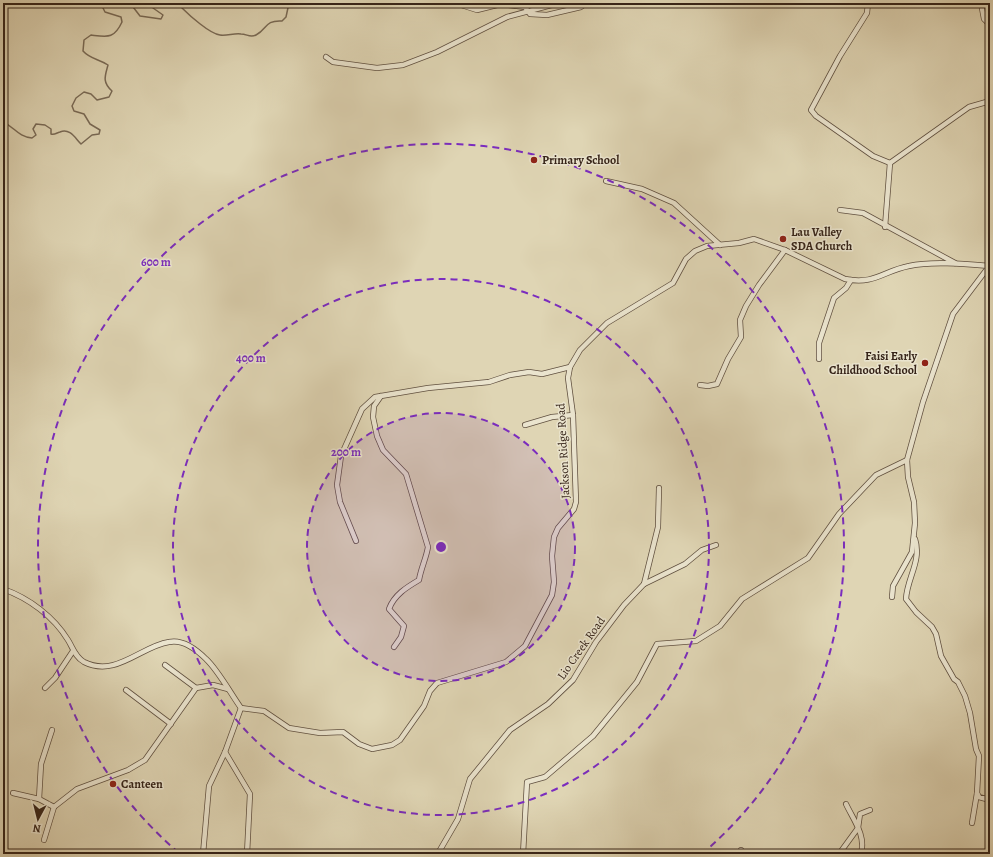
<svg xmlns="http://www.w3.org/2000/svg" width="993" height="857" viewBox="0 0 993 857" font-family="Alegreya,serif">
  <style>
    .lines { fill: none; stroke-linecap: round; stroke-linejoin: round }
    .stream { stroke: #796a56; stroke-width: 1.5 }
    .minor-casing { stroke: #605040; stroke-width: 6 }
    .minor { stroke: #eae4ce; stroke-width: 4.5 }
    .ring { fill: none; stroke: #7b2cbf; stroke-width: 2; stroke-dasharray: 7 5 }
    .poi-dot { fill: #8f2418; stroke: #eae4ce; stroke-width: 1.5 }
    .labels { text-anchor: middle; stroke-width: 3; stroke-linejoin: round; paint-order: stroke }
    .poi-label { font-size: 12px; font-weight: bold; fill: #362419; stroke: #eae4ce; text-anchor: start }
    .street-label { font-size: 12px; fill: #362419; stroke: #eae4ce }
    .centre { fill: #7b2cbf; stroke: #eae4ce; stroke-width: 2 }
    .ring-label { font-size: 12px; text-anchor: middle; font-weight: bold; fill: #7b2cbf; stroke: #eae4ce; stroke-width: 3; stroke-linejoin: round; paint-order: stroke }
  </style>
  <rect width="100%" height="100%" fill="#dfd5b4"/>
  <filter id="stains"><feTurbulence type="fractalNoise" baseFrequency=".005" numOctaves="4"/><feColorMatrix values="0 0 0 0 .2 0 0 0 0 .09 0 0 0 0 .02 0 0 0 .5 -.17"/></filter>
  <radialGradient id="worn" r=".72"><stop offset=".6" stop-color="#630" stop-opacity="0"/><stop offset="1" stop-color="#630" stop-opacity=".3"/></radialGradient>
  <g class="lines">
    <!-- stream -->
    <g class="stream">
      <polyline points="130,3 140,16 161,19 163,15 153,8 151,3"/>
      <path d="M185,3L182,8C189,15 210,34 220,35C227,36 234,33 241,34C247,34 250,38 256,35C268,29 264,20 282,21L286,17L289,3"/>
      <path d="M3,122C16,128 17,136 32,138L36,135L33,129L36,124L45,125L51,129V134C55,135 56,133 60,132C70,128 75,138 81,144L92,135L99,134L100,130L90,124L84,114L74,111L72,106L76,98L84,92L91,94L97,100L109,97L112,91C102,82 105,76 108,65C99,59 90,59 83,51L84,40L91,35C108,37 114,39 122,22L121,17L105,12L102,6L103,3"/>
    </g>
    <!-- minor casing -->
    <g class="minor-casing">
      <g id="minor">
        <polyline points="455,3 477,10 501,4 525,7 530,14 547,15 581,7 586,3"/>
        <polyline points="868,3 867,13 840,56 811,110 816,116 873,156 890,163 969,107 990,101"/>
        <polyline points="981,3 984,19 990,25"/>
        <polyline points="326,57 333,62 377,68 403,65 437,52 507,17 559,3"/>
        <polyline points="606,181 642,189 674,203 720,245"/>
        <polyline points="840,210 863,213 955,263"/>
        <polyline points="885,227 890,163"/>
        <polyline points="819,359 819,343 834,298 846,288 851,280"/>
        <polyline points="700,385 708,386 717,384 728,359 741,337 740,320 746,306 759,285 785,250"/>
        <path d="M381,396L374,406L373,417L377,436L383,450L406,474L428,547C426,559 421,568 419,580C407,587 394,595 389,609L404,626L401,637L394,647"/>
        <polyline points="525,425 552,417 573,415"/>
        <path d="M915,539C922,561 907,578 906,599L916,612L932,627L936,634L941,656L954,679L958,682L965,696L970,713L976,749L979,756L977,793L979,797L990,800"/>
        <polyline points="356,541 340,502 337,485 341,456 362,409 375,397 428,388 489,382 510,375 529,372 542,374 570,367"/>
        <polyline points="644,584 658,527 659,488"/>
        <path d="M3,589C29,598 54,617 68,640C73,648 75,657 84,662C116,678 141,646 169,642C183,639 197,650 206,659C218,670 231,694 241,708"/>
        <polyline points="892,597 893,586 912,552 915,523 914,502 908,477 907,460 923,402 953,314 990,265"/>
        <polyline points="165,665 196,688"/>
        <polyline points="45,688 55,678 73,651"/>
        <polyline points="126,690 171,724"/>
        <path d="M241,708L264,711L289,728L320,733L343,732L359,744L372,749L392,745L400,740L424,706L430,691L437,683L506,662L525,646L552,595L554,582L552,556L554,537L558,528L574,509L576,502L573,415L568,378L570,367L580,350L607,323L673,283L686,259L695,251L707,246L739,243L754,239L785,250L845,279C875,285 883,271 909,266C932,261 965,264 989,266"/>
        <polyline points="225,752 250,794 247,854"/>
        <polyline points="13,793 39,799 54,807"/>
        <polyline points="39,799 41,764 52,730"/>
        <path d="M846,804C854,821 866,835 861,854"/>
        <polyline points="972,823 977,793"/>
        <polyline points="44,840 54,807 77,789 128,770 145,760 196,688 213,685 228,689"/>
        <polyline points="203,854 209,786 225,752 241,708"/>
        <polyline points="440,854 440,850 458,819 470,779 510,730 548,704 573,680 596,642 624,605 644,584 685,564 702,550 716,545"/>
        <polyline points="523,854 527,782 545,777 593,736 637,682 657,644 696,641 720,626 742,599 808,558 839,514 876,475 907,460"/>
        <polyline points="741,854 741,850"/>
        <polyline points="839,854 858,828 860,814 870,810"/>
      </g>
    </g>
    <!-- minor -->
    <use href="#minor" class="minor"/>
  </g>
  <!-- distance rings -->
  <circle cx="441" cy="547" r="134" fill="#7b2cbf" fill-opacity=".12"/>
  <g class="ring">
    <circle cx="441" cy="547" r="134"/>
    <circle cx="441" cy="547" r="268"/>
    <path d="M179 853A403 403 0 1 1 703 853"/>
  </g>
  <!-- markers -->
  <g class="poi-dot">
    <circle cx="534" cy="160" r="4"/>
    <circle cx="783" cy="239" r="4"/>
    <circle cx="925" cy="363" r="4"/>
    <circle cx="113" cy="784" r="4"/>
  </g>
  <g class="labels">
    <!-- poi labels -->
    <g class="poi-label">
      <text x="542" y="164">Primary School</text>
      <text x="791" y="236">Lau Valley<tspan x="791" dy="14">SDA Church</tspan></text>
      <text x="917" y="360" text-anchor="end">Faisi Early<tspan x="917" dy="14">Childhood School</tspan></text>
      <text x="121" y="788">Canteen</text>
    </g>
    <!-- street labels -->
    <g class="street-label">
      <text transform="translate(563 451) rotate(-93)" y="4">Jackson Ridge Road</text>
      <text transform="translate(581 648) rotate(-55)" y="4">Lio Creek Road</text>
    </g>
  </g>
  <circle cx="441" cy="547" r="6" class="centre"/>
  <g class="ring-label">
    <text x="156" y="266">600 m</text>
    <text x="251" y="362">400 m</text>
    <text x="346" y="456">200 m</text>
  </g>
  <!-- margin -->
  <rect width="993" height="857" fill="none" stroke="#dfd5b4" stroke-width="16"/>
  <rect x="4" y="4" width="985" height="849" fill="none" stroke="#362419" stroke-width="2"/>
  <rect x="8" y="8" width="977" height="841" fill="none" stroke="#362419"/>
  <!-- north arrow -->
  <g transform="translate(38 819) rotate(187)" stroke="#eae4ce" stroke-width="3" paint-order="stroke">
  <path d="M0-3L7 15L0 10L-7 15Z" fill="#362419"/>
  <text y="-6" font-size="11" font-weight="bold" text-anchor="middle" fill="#362419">N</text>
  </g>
  <rect width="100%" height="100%" filter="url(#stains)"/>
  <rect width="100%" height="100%" fill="url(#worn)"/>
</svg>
